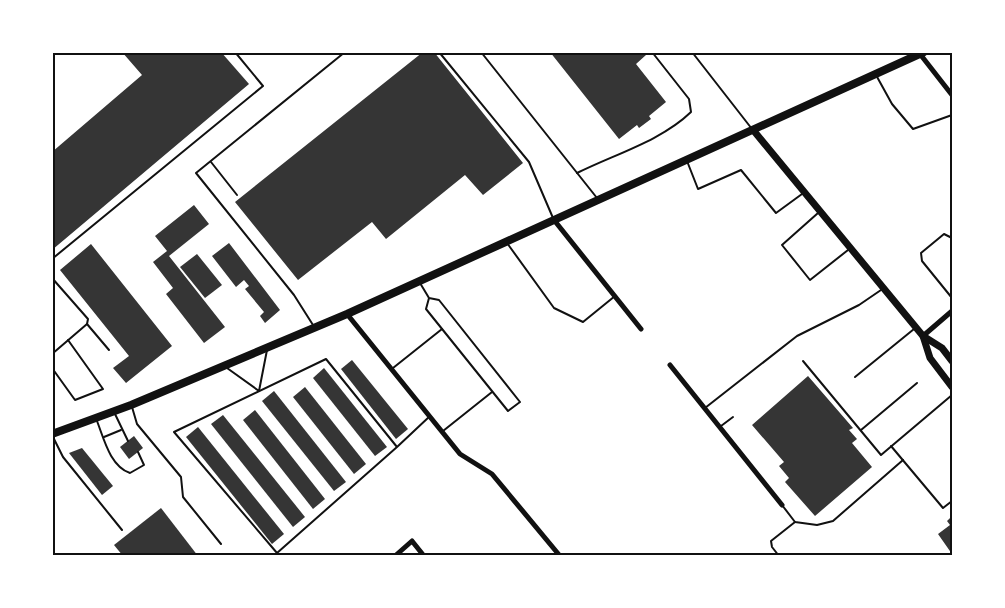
<svg xmlns="http://www.w3.org/2000/svg" width="1005" height="608" viewBox="0 0 1005 608" font-family="Poppins,sans-serif">
  <style>
    .building { fill: #353535 }
    .lines { fill: none; stroke-linecap: round; stroke-linejoin: round }
    .service { stroke: #111; stroke-width: 2 }
    .minor { stroke: #111; stroke-width: 5 }
    .secondary { stroke: #111; stroke-width: 7 }
    .primary { stroke: #111; stroke-width: 8 }
    .neatline { fill: none; stroke: #111; stroke-width: 2 }
  </style>
  <rect width="100%" height="100%" fill="#fff"/>
  <!-- building -->
  <g class="building">
    <polygon points="122,52 221,52 249,84 52,250 52,152 142,75"/>
    <polygon points="423,52 434,52 523,163 483,195 465,175 386,239 372,222 298,280 235,202"/>
    <polygon points="550,52 644,52 646,55 636,64 666,102 649,116 651,119 639,128 637,125 619,139"/>
    <polygon points="194,205 209,224 169,256 225,327 204,343 166,294 173,288 153,262 167,251 155,236"/>
    <polygon points="229,243 280,310 265,323 260,316 264,312 245,289 249,286 244,280 236,287 212,256"/>
    <polygon points="91,244 172,346 126,383 113,368 129,356 60,270"/>
    <polygon points="197,254 222,285 205,298 180,267"/>
    <polygon points="352,360 408,429 396,439 341,369"/>
    <polygon points="324,368 387,447 375,456 313,378"/>
    <polygon points="808,376 853,428 849,430 857,439 852,443 872,467 815,516 785,482 789,478 779,466 784,462 752,425"/>
    <polygon points="305,387 366,464 354,474 293,397"/>
    <polygon points="274,391 346,482 334,491 262,401"/>
    <polygon points="255,410 325,499 313,509 243,420"/>
    <polygon points="223,415 305,517 293,527 211,424"/>
    <polygon points="198,427 284,534 272,544 186,437"/>
    <polygon points="134,436 143,448 129,459 120,447"/>
    <polygon points="82,448 113,486 102,495 69,453"/>
    <polygon points="161,508 198,556 123,556 114,545"/>
    <polygon points="952,516 952,554 938,534 950,525 947,521"/>
  </g>
  <g class="lines">
    <!-- service -->
    <g class="service">
      <polyline points="439,52 529,162 553,218"/>
      <polyline points="481,52 597,198"/>
      <polyline points="692,52 752,129"/>
      <polyline points="876,75 892,104 913,129 952,115"/>
      <polyline points="687,161 698,189 741,170 776,213 802,194"/>
      <polyline points="211,162 237,195"/>
      <path d="M577,173C615,154 661,141 691,112L689,99L652,52"/>
      <polyline points="818,213 782,245 810,280 848,250"/>
      <polyline points="952,238 944,234 921,253 922,261 952,298"/>
      <polyline points="507,243 554,308 583,322 615,296"/>
      <polyline points="52,259 263,86 235,52"/>
      <polyline points="52,278 88,319 87,324 52,354"/>
      <polyline points="420,283 429,298 439,300 520,402 508,411 426,309 429,298"/>
      <polyline points="87,324 109,350"/>
      <polyline points="313,325 294,295 196,173 345,52"/>
      <polyline points="803,361 881,455 952,395"/>
      <polyline points="52,368 75,400 103,389 68,340"/>
      <polyline points="227,368 259,391 267,350"/>
      <polyline points="393,368 442,329"/>
      <polyline points="855,377 914,329"/>
      <polyline points="132,407 137,424 181,477 183,497 221,544"/>
      <polyline points="705,408 797,336 859,305 881,290"/>
      <polyline points="115,414 128,441"/>
      <path d="M97,421C104,439 110,466 130,473L144,465L138,452"/>
      <polyline points="721,426 733,417"/>
      <polyline points="861,430 917,383"/>
      <polyline points="443,431 492,392"/>
      <polyline points="52,435 63,457 122,530"/>
      <polyline points="104,437 121,430"/>
      <polyline points="891,446 943,508 952,501"/>
      <polyline points="397,447 277,553 174,432 326,359 397,447 430,416"/>
      <polyline points="782,505 795,522 817,525 833,521 903,460"/>
      <polyline points="779,556 772,547 771,541 795,522"/>
    </g>
    <!-- minor -->
    <g class="minor">
      <polyline points="920,54 952,95"/>
      <polyline points="554,220 641,329"/>
      <polyline points="347,314 460,454 492,474 560,556"/>
      <polyline points="923,336 952,311"/>
      <polyline points="670,365 782,505"/>
      <polyline points="395,556 412,541 424,556"/>
    </g>
    <!-- secondary -->
    <g class="secondary">
      <polyline points="754,131 923,336 942,348 952,361"/>
      <polyline points="923,336 930,358 952,387"/>
    </g>
    <!-- primary -->
    <polyline class="primary" points="52,434 131,405 347,314 924,52"/>
  </g>
  <!-- border -->
  <rect width="1005" height="608" fill="none" stroke="#ffffff" stroke-width="108"/>
  <rect x="54" y="54" width="897" height="500" class="neatline"/>
</svg>
